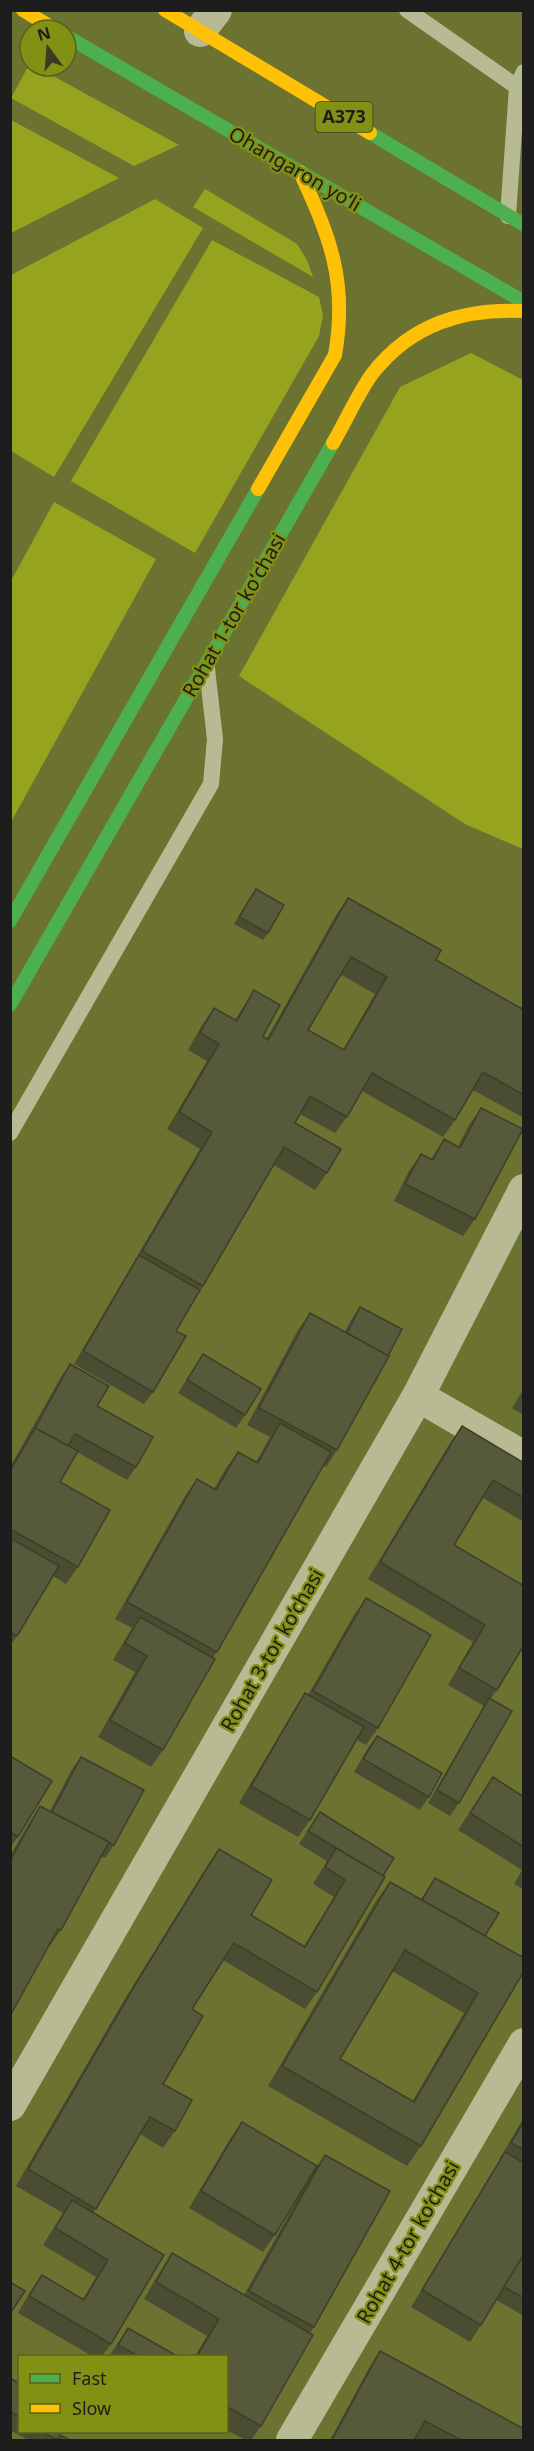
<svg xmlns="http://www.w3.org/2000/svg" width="534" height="2451" viewBox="0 0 534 2451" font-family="'Noto Sans',sans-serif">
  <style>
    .green { fill: #96a31e }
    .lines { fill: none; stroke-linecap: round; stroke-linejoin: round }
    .lane { stroke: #b7ba93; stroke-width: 16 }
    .street { stroke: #b7ba93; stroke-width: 32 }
    .fast { stroke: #4caf50; stroke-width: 14 }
    .slow { stroke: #ffc107; stroke-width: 14 }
    .wall { fill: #4b4d32; fill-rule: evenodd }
    .building { fill: #575a3a; stroke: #3d3f29; stroke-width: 1.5; fill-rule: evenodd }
    .labels { text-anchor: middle; stroke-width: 4.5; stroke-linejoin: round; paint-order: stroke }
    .shield { fill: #829013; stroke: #3b401a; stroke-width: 1.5 }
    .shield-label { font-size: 18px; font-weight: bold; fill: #1d1d1d }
    .street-label { font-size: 20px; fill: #1d1d1d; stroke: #829013 }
  </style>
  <rect width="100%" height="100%" fill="#6c7330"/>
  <!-- green -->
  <g class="green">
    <polygon points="30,63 30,66 35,66 179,145 134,166 11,98"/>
    <polygon points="11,120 119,178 11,233"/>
    <polygon points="205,189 297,244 307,260 313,277 193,207"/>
    <polygon points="155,199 203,228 54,477 11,451 11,275"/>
    <polygon points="212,240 319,297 323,315 319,336 195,553 71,481"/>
    <polygon points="471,353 523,380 523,849 465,824 239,676 400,387"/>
    <polygon points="54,502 156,559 11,822 11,581"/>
  </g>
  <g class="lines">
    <!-- lane -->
    <g class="lane">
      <polyline points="407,10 517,87 508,216"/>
      <polyline points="517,87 524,72"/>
      <polyline points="10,1133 211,784 215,739 207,669"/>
    </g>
    <!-- street -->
    <g class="street">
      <polyline points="200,31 216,10"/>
      <polyline points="418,1396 524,1457"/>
      <polyline points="10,2105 418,1396 524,1190"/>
      <polyline points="292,2440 524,2044"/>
    </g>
    <!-- fast -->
    <g class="fast">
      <polyline points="66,36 524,302"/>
      <polyline points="370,133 524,225"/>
      <polyline points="10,921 258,489"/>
      <polyline points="10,1005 333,443"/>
    </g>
    <!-- slow -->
    <g class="slow">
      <polyline points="23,10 56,30"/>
      <polyline points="165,10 370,133"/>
      <path d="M333,443C346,421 357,395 372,374C411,324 463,308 524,311"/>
      <path d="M258,489L335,355C348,282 330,237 300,172"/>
    </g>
  </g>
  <!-- wall -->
  <g class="wall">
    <polygon points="256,889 268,933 263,940 234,924"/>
    <path d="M348,898L436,960L524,1010V1118L473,1090L455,1120L443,1137L362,1091L347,1117L335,1133L300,1114L295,1123L327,1173L315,1190L274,1165L203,1286L176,1331L153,1392L144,1404L74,1364L200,1149L167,1129L207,1061L188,1050L202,1025L214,1008L235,1020L254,990L263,1036L267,1038L336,915ZM340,974L375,994L343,1050L308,1030Z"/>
    <polygon points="481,1108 475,1219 463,1236 394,1201 409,1171 421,1154 431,1159 444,1139 458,1146 469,1125"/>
    <polygon points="360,1307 337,1450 326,1467 323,1466 213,1658 163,1750 151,1767 98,1737 135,1672 113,1660 132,1628 115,1619 185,1496 197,1479 214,1489 226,1468 238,1452 256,1462 270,1437 247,1425 298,1330 310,1313 345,1332 351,1320"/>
    <polygon points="203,1354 245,1415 236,1428 178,1393"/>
    <polygon points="70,1364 136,1467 127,1480 77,1452 60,1482 78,1567 66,1584 53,1576 17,1636 10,1646 10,1467 61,1377"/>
    <polygon points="524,1388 524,1415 512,1408"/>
    <polygon points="462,1426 524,1463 524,1522 483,1498 454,1545 524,1586 497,1690 490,1699 459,1803 450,1816 428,1803 484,1706 448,1685 473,1642 368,1579 450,1443"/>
    <polygon points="366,1598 378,1728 366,1745 357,1740 310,1820 298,1837 239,1803 294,1710 305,1693 308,1695 354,1615"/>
    <polygon points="377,1736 429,1797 420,1810 354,1772 368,1748"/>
    <polygon points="10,1756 18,1837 10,1847"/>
    <polygon points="81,1757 114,1845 105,1858 101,1856 61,1930 49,1947 48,1947 10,2016 10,1856 29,1823 40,1806 50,1811 72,1769"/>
    <polygon points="493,1777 524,1797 524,1890 514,1884 522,1870 458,1830"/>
    <polygon points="320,1812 383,1876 317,1992 305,2009 223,1960 192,2009 163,2084 175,2131 163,2148 140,2134 93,2213 164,2255 111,2344 102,2356 92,2356 18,2313 30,2292 42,2275 83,2299 96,2277 43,2245 63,2213 16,2186 126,1997 207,1866 219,1849 251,1915 304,1946 334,1897 313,1884 327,1861 299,1844"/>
    <path d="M435,1878L485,1936L524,1958L421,2146L407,2166L268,2086L376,1901L390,1882L421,1899ZM392,1971L464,2013L412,2102L340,2059Z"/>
    <polygon points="524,2117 524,2316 496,2300 481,2325 470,2342 411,2307 500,2160 499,2160"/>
    <polygon points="242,2122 315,2169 325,2155 314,2327 310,2333 261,2426 251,2440 246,2440 226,2430 226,2356 195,2356 207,2336 144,2299 161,2270 172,2253 244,2295 310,2177 275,2235 263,2252 189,2208 230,2139"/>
    <polygon points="128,2328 177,2356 109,2356"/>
    <polygon points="380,2351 523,2440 418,2440 415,2439 414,2440 330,2440 369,2368"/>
    <polygon points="10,2378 20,2384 20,2432 62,2432 57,2440 28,2440 10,2430"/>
  </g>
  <!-- building -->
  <g class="building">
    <polygon points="256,889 284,905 268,933 239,917"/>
    <path d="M348,898L441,950L436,960L524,1010V1095L483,1072L455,1120L372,1073L347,1117L310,1096L295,1123L341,1149L327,1173L284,1147L203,1286L142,1251L212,1132L179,1112L219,1044L200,1033L214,1008L237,1021L254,990L280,1005L263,1036L268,1040ZM351,957L387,977L344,1050L308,1030Z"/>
    <polygon points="481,1108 523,1129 475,1219 405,1184 421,1154 433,1160 444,1139 460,1148"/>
    <polygon points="139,1255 200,1290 176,1331 186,1336 153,1392 83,1351"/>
    <polygon points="360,1307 402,1329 388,1356 347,1333"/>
    <polygon points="310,1313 389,1356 337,1450 259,1408"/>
    <polygon points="203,1354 261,1389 245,1415 187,1380"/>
    <polygon points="70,1364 109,1386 97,1406 153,1437 136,1467 75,1434 68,1446 35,1428 33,1432"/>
    <polygon points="280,1423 331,1452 217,1652 127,1602 197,1479 216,1490 238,1452 258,1463"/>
    <polygon points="462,1426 524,1463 524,1498 493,1480 454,1545 524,1586 524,1645 497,1690 459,1668 485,1625 380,1562"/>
    <polygon points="35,1428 78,1451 60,1482 110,1510 78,1567 10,1529 10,1471"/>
    <polygon points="10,1538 59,1566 17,1636 10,1632"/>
    <polygon points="366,1598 431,1635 378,1728 313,1691"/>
    <polygon points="140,1617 215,1659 163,1750 110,1720 147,1656 125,1643"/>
    <polygon points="305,1693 364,1727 310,1820 251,1786"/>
    <polygon points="489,1698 512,1711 459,1803 437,1790"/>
    <polygon points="377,1736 442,1773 429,1797 363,1759"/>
    <polygon points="10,1756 52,1781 18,1837 10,1832"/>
    <polygon points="81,1757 144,1790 114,1845 52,1812"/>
    <polygon points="493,1777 524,1797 524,1847 470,1813"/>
    <polygon points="40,1806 109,1842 61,1930 58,1929 10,2016 10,1861"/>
    <polygon points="320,1812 394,1858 383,1876 308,1831"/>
    <polygon points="336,1848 385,1877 317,1992 234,1943 192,2009 203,2016 163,2084 192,2100 175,2131 150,2117 96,2209 28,2169 138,1980 219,1849 272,1880 251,1915 305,1947 345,1880 325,1867"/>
    <polygon points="435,1878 499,1913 485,1936 422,1900"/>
    <path d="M390,1882L524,1958V1971L421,2146L282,2066ZM405,1950L478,1993L414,2102L340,2059Z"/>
    <polygon points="524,2121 524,2150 511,2143"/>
    <polygon points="242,2122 317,2166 275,2235 201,2191"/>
    <polygon points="505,2152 524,2163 524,2254 481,2325 422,2290"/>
    <polygon points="325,2155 390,2191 314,2327 249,2291"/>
    <polygon points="72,2200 164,2255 111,2344 29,2296 42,2275 84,2300 108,2260 55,2228"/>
    <polygon points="172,2253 313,2335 261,2426 226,2406 226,2356 197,2356 219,2319 156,2282"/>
    <polygon points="524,2254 524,2298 504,2287"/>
    <polygon points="10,2282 25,2291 10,2314"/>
    <polygon points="128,2328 177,2356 138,2356 118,2345"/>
    <polygon points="380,2351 524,2429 523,2440 461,2440 425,2421 414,2440 332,2440"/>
    <polygon points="10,2378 20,2384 20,2417 10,2412"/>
    <polygon points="43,2432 62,2432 57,2440"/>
    <polygon points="62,2436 70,2440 59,2440"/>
  </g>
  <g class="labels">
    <!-- shield labels -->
    <rect class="shield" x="315.5" y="102" width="57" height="30" rx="4.5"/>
    <g class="shield-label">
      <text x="344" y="123">A373</text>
    </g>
    <!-- street labels -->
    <g class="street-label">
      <text transform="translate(295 169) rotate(30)" y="7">Ohangaron yoʻli</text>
      <text transform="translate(234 615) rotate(-60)" y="7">Rohat 1-tor koʻchasi</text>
      <text transform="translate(272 1650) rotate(-60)" y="7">Rohat 3-tor ko‘chasi</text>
      <text transform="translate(408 2242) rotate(-60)" y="7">Rohat 4-tor ko‘chasi</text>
    </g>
  </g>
  <!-- border -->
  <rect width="534" height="2451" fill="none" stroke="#1d1d1d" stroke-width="24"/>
  <!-- legend -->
  <rect x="18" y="2355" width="210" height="78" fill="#829013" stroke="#5a6217" stroke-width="1.5"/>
  <rect x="30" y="2374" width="30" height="9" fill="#4caf50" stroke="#5a6217" stroke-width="1.5"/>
  <text x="72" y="2385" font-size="18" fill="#1d1d1d">Fast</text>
  <rect x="30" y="2404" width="30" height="9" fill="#ffc107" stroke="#5a6217" stroke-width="1.5"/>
  <text x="72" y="2415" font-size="18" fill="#1d1d1d">Slow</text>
  <!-- north arrow -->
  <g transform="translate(48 48) rotate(344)"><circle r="28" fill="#829013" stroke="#5a6217" stroke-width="1.5"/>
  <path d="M0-4.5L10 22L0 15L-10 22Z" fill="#393b24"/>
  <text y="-9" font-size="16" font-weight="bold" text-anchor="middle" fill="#1d1d1d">N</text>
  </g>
</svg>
